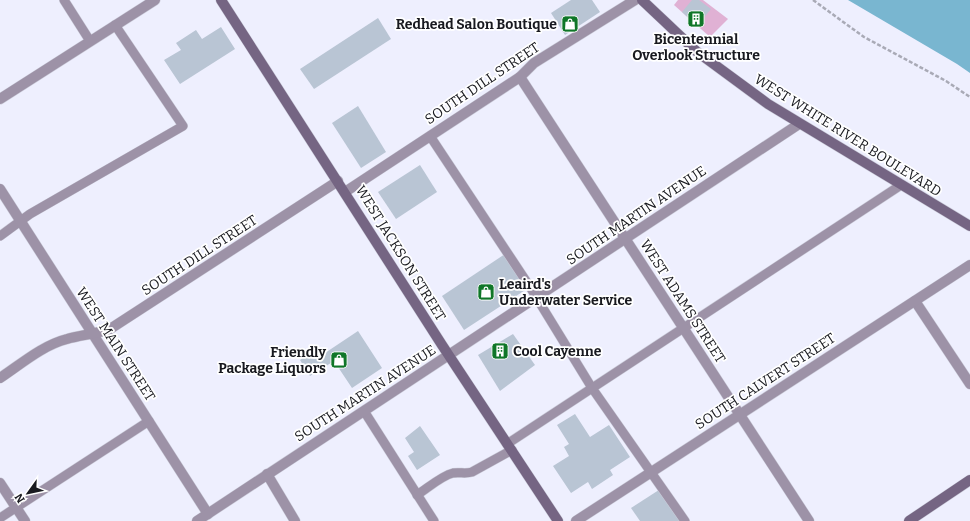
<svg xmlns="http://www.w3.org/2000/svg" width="970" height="521" viewBox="0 0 970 521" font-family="Bitter,serif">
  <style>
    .green { fill: #e0b1d4 }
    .water { fill: #79b6d0 }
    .building { fill: #b9c5d4 }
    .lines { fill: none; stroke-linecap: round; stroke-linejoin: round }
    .lane-casing { stroke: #cccdda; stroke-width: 10 }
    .street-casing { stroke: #cccdda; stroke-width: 11 }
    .secondary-casing { stroke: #cccdda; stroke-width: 11 }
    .path { stroke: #a9aab6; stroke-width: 2.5; stroke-dasharray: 4 2; stroke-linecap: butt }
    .lane { stroke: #9d92a7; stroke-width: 9 }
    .street { stroke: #9d92a7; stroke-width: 10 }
    .secondary { stroke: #756583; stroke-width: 10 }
    .labels { text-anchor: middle; stroke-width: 3.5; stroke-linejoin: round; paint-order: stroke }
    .poi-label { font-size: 14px; font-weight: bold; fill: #18191f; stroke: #fff; text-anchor: end }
    .street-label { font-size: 14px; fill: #18191f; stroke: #fff }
  </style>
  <rect width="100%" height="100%" fill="#eeeffe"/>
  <!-- green -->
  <polygon class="green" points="678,0 703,0 728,19 710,37 674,5"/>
  <!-- water -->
  <polygon class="water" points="848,0 970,0 970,73 957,64"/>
  <!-- building -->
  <g class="building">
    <polygon points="571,0 592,0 600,12 565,35 551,13"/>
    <polygon points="692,0 699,0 711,9 697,26 682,12"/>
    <polygon points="378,18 391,39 314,89 300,69"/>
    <polygon points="221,27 235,49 180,84 164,60 181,50 176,43 196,30 202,39"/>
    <polygon points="358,106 386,152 361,168 332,123"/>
    <polygon points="420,165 437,192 396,219 378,192"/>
    <polygon points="508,252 530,287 464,330 442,296"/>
    <polygon points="358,331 382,368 352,388 334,361 310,376 300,360 311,352 316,359"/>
    <polygon points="513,334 535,365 500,391 478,355"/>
    <polygon points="575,414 590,437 609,425 630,457 610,470 613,475 592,489 588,482 571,493 553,466 569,456 564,447 569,444 557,425"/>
    <polygon points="420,426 440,455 417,470 408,456 414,452 405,438"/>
    <polygon points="662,488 685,521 640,521 631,508"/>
  </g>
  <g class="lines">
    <!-- lane casing -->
    <g class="lane-casing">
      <g id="lane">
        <polyline points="64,0 90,41"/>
        <polyline points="430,136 530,287 592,388 685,521"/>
        <polyline points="0,236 30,214 183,126 115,25"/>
        <polyline points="364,411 434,521"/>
        <polyline points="507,444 901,185"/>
        <path d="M417,495C428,488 441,476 453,473C460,472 466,474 472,472L512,450"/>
        <polyline points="0,518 149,421"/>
      </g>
    </g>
    <!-- street casing -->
    <g class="street-casing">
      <g id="street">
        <polyline points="520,77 809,521"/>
        <polyline points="0,99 155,0"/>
        <polyline points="0,189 208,514"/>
        <polyline points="345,192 520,77 534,63 635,0"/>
        <polyline points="915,301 970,384"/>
        <path d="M0,378C21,364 43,345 67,339C81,335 96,334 110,329L338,181"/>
        <polyline points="267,474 295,521"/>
        <polyline points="0,483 25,521"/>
        <polyline points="197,521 799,124"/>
        <polyline points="576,521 970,265"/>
      </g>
    </g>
    <!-- secondary casing -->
    <g class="secondary-casing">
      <g id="secondary">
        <polyline points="221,0 442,345 558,521"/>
        <polyline points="642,0 696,51 768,104 970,226"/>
        <polyline points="909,521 970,480"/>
      </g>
    </g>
    <!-- path -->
    <polyline class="path" points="813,0 864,37 946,81 970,97"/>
    <!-- lane -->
    <use href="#lane" class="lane"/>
    <!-- street -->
    <use href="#street" class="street"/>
    <!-- secondary -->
    <use href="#secondary" class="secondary"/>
  </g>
  <!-- icons -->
  <defs>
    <g id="building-square" transform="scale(0.9)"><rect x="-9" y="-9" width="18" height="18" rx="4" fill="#0f7628" stroke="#fff"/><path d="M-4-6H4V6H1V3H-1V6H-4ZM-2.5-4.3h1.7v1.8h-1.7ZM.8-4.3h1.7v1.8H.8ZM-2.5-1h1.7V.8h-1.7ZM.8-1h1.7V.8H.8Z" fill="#fff"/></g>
    <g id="shop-square" transform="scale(0.9)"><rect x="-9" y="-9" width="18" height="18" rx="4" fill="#0f7628" stroke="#fff"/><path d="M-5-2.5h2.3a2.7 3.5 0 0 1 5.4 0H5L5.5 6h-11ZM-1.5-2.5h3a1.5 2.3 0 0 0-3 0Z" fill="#fff"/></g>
  </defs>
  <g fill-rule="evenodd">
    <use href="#building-square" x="696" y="19"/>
    <use href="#shop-square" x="570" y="24"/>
    <use href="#shop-square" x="486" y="292"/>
    <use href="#building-square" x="500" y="351"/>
    <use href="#shop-square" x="339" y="360"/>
  </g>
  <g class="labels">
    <!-- poi labels -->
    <g class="poi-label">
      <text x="557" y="29">Redhead Salon Boutique</text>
      <text x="696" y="44" text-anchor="middle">Bicentennial<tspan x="696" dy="16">Overlook Structure</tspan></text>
      <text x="499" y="289" text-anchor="start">Leaird's<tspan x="499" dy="16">Underwater Service</tspan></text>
      <text x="513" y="356" text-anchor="start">Cool Cayenne</text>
      <text x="326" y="357">Friendly<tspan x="326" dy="16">Package Liquors</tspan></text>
    </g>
    <!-- street labels -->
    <g class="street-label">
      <text transform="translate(482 83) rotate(-34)" y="5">SOUTH DILL STREET</text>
      <text transform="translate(848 135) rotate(32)" y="5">WEST WHITE RIVER BOULEVARD</text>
      <text transform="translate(636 215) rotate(-34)" y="5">SOUTH MARTIN AVENUE</text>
      <text transform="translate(401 253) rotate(58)" y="5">WEST JACKSON STREET</text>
      <text transform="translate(199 255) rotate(-33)" y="5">SOUTH DILL STREET</text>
      <text transform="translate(683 301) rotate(57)" y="5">WEST ADAMS STREET</text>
      <text transform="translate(116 344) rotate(57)" y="5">WEST MAIN STREET</text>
      <text transform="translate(765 381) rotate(-33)" y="5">SOUTH CALVERT STREET</text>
      <text transform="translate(365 393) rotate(-33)" y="5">SOUTH MARTIN AVENUE</text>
    </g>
  </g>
  <!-- north arrow -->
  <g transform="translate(28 493) rotate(237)" stroke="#ffffff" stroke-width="3" paint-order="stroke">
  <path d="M0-3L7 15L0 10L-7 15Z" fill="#18191f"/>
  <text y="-6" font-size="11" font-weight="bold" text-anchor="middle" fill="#18191f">N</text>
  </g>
</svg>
